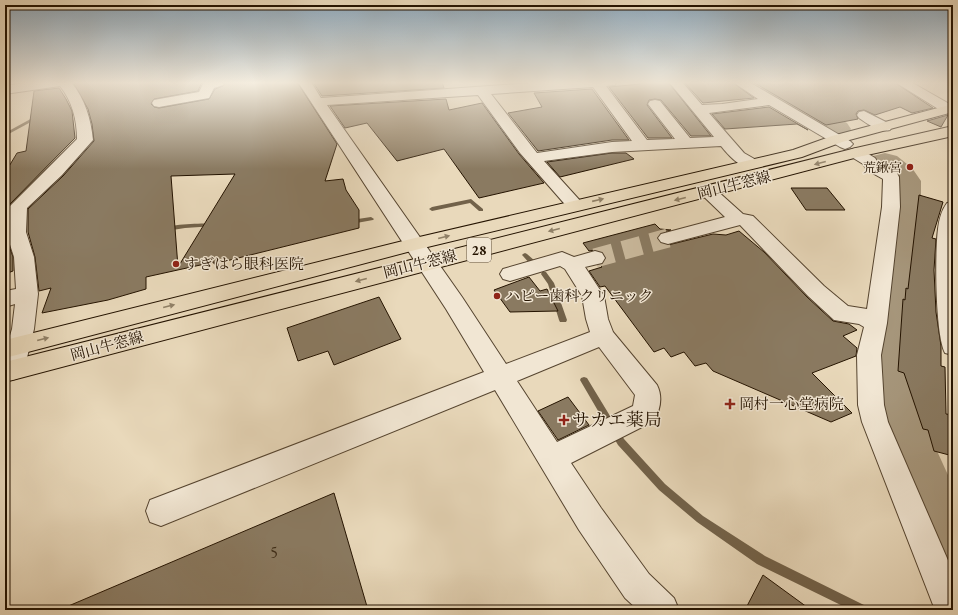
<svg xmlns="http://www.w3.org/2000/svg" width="958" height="615" viewBox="0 0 958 615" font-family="'EB Garamond','Noto Serif JP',serif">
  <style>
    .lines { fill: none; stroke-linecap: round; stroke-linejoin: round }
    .stream { fill: #72624a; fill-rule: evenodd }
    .river { fill: #a6967b; fill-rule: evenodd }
    .building { fill: #8a7a61; stroke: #241300; fill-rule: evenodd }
    .minor-tunnel { stroke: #cbbb9f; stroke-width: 19; stroke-dasharray: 19 10; stroke-linecap: butt }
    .minor-casing { stroke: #55442f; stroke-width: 2 }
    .major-casing { stroke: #241300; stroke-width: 2 }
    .minor { fill: #f1e6d3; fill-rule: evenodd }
    .major { fill: #e9d9bb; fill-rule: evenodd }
    .oneway { fill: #908067 }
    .poi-dot { fill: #8f2418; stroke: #f1e6d3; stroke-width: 1.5 }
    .labels { text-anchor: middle; stroke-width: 3; stroke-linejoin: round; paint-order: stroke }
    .far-poi-label { font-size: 13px; fill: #241300; stroke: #f1e6d3; text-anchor: end }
    .shield { fill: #f1e6d3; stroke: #62523f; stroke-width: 1 }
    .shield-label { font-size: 14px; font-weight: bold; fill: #241300 }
    .street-label { font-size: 15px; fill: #241300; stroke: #f1e6d3 }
    .poi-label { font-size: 15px; fill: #241300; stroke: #f1e6d3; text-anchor: start }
    .near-number-label { font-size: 16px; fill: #3e2d18 }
    .near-poi-label { font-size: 18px; fill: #241300; stroke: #f1e6d3; text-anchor: start }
  </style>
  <rect width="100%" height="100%" fill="#e9d9bb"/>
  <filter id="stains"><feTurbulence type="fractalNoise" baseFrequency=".005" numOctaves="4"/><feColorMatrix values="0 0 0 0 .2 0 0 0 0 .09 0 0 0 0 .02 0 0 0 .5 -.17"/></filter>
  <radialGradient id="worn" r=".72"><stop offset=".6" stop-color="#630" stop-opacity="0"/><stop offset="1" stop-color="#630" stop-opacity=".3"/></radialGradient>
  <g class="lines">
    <!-- stream -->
    <g class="stream">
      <polygon points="36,116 40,117 5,136 5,133"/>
      <polygon points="471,199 483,209 483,211 479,211 470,203 432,211 429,209 432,207"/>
      <polygon points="371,217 374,219 373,220 351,224 348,222 351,220"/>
      <path d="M213,223L216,225L215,226L185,228L166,231L163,229C172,223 201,224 213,223Z"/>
      <polygon points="525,253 527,254 535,261 536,263 535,265 531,265 523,256 522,255 523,254"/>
      <polygon points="542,272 546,272 554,283 567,320 566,322 560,322 559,320 548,284 541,274"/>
      <polygon points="584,377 587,378 624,439 665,484 703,516 765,556 866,606 867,610 851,610 757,564 697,522 659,490 618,445 580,380 581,378"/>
    </g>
    <!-- river -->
    <g class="river">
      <polygon points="770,82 820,82 816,88 790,94 847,123 851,129 847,135 836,138 825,135 768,105 758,93 762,87"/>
      <polygon points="885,153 897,156 912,168 921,181 921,263 910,359 937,451 953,486 953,592 930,582 881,452 860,359 879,263 887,181 873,170 868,163 873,156"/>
    </g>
  </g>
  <!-- building -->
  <g class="building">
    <path d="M83,82H202L198,91L154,99L151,104L154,107L159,108L209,99L215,89L223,86L225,82H297L337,144L325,181L343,179L346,190L359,210V228L214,264V262L146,277V289L108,300L42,313L51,288L39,291L35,257L28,232V209L63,176L94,141L92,124L88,109L74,84ZM235,174L178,267L171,176Z"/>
    <polygon points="313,82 442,82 444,88 322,96"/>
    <polygon points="639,82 668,82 711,136 691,136 661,100 655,99 649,100 647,105 672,138 648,138 609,87 640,84"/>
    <polygon points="684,82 732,82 754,98 703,103"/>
    <polygon points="753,82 894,82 933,108 912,113 900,107 875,115 864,110 858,111 856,114 858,119 826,125"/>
    <polygon points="59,88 66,99 72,111 75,138 8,206 5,228 5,173 17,153 26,151 34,91"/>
    <polygon points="592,89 629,140 612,140 538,151 508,113 542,107 534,93"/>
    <polygon points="446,99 449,110 482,103 519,154 544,183 479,198 444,149 397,161 367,123 345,128 330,106"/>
    <polygon points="769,107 808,130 797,124 725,129 712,114"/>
    <polygon points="948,115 941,127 927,121"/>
    <polygon points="612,153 626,153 634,159 560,177 547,162"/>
    <polygon points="791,188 827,188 845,210 806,210"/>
    <polygon points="919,195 943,202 932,238 936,239 934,270 936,312 941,346 941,366 945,367 946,414 953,415 953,456 934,451 928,430 923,429 904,373 898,371 903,299 905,300 906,288 908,289"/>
    <polygon points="655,224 660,229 671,230 661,233 656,238 661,243 668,245 713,234 726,235 739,231 764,252 807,297 833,321 849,324 857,330 843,336 857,348 856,356 812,373 852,413 831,422 713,371 706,363 695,366 684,352 671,357 664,348 654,352 605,286 600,287 589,271 602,267 600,265 603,264 606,259 603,252 595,250 589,251 583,243"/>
    <polygon points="5,234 13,257 13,271 5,274"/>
    <polygon points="529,277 540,291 547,289 558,311 510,312 494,290"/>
    <polygon points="379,297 401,339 334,365 328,351 298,361 287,328"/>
    <polygon points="568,397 589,425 558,440 538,411"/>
    <polygon points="334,493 368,610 59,610"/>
    <polygon points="763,575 811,610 745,610"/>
  </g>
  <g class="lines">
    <!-- minor-tunnel -->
    <polyline class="minor-tunnel" points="595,258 668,238"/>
    <!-- minor casing -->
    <g class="minor-casing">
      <g id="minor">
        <path d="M29,82H71C85,99 91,119 93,140L62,175L27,208L26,232L34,257L38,294L34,329L24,370L21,377L12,380L5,378V352L12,329L15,304L5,307V291L16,289L14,257L6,232L9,207L77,139C77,120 72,101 60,86L5,94V86Z"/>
        <polygon points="204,82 224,82 223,85 214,88 209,98 159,107 154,106 152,103 154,100 159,99 199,92"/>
        <path d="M298,82H311L321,98L546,82H616L615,85L606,86L647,140L675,139L648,104L650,101L655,100L660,101L690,138L714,137L669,82H682L702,105L722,104L758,99L733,82H749L850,141L853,144L850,147L845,149L840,147L769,105L709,113L744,153L758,161L760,164L758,167C742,171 730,157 721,146L612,152L544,161L584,205L581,209L575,210L569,209L520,153L478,95L327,105L462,297L506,364L590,332L586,319L582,296L565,269L560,266L510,281L503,279L500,274L503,269L562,252L574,257L595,251L602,253L605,258L602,263L585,267L604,296L608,319L613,332L657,385C663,397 660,410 654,421L571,463L601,508L649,574L674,598L679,610H638L625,598L579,530L495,390L161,526L150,522L146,511L150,500L484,372L446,309ZM593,87L632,141L612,142L537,153L491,94ZM599,347L635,395L633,406L557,442L517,381Z"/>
        <polygon points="895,82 911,82 953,106 953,112 948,113 943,112"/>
        <path d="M864,111L890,124L892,127L890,130C879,133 868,124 859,118L857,115L859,112Z"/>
        <polygon points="856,148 862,150 875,158 879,164 897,173 899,177 900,207 887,323 881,355 884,405 888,422 953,572 953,610 935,610 862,422 858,405 857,355 864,327 859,324 834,320 808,296 740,225 668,244 661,242 658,238 661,234 725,217 699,192 702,188 708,187 714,188 743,214 753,216 824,286 848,306 867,309 882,207 883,179 867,170 863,164 850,156 848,153 850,150"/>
        <path d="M953,202V355L945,353C935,334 935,252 938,229C939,220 941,211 947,203Z"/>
      </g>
    </g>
    <!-- major casing -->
    <g class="major-casing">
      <g id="major">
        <polygon points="953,104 953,112 842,142 802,157 415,250 5,358 5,340 415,238 793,150 832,136"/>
        <polygon points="953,126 953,136 858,157 5,382 5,362 856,148"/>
      </g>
    </g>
    <!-- minor -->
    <use href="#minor" class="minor"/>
    <!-- major -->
    <use href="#major" class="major"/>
  </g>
  <!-- one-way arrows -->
  <defs><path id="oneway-solid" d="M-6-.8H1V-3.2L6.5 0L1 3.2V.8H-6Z"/></defs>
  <g class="oneway">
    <use href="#oneway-solid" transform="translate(820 163) rotate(165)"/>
    <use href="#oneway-solid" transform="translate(680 199) rotate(166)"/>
    <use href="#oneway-solid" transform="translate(598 200) rotate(-13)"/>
    <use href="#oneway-solid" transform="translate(554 230) rotate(166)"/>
    <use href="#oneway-solid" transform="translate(444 237) rotate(-14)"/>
    <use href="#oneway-solid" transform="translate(361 280) rotate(165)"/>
    <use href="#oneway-solid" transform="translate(169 306) rotate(-14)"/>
    <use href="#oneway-solid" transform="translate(43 339) rotate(-14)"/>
  </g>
  <!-- sky -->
  <linearGradient id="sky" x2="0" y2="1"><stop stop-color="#8da8bc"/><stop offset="0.49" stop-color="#f5eee0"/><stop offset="1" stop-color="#f5eee0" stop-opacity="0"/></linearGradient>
  <rect width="958" height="169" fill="url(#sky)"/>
  <!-- markers -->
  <g class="poi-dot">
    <circle cx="910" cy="167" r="4"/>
    <circle cx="176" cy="264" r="4"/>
    <circle cx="497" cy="296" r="4"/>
    <path d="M728 398h4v4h4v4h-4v4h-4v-4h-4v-4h4z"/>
    <path d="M562 414h4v4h4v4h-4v4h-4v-4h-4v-4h4z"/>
  </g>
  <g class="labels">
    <!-- far-poi labels -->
    <g class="far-poi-label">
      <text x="902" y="172">荒鍬宮</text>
    </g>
    <!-- shield labels -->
    <rect class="shield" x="467" y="238" width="24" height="24" rx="3"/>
    <g class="shield-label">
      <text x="479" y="255">28</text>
    </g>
    <!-- street labels -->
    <g class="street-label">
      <text transform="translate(734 185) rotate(-14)" y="5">岡山牛窓線</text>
      <text transform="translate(420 264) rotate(-14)" y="5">岡山牛窓線</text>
      <text transform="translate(107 346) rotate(-15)" y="5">岡山牛窓線</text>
    </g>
    <!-- poi labels -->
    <g class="poi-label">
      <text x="184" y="269">すぎはら眼科医院</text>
      <text x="505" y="301">ハピー歯科クリニック</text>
      <text x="739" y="409">岡村一心堂病院</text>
    </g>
    <!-- near-number labels -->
    <g class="near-number-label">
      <text x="274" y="558">5</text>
    </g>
    <!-- near-poi labels -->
    <g class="near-poi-label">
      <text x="572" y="426">サカエ薬局</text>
    </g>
  </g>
  <!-- margin -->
  <rect width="958" height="615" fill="none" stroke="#e9d9bb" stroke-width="20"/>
  <rect x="6" y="6" width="946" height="603" fill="none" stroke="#241300" stroke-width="2"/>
  <rect x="10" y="10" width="938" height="595" fill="none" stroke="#241300"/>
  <rect width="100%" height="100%" filter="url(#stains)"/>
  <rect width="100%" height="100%" fill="url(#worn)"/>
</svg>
